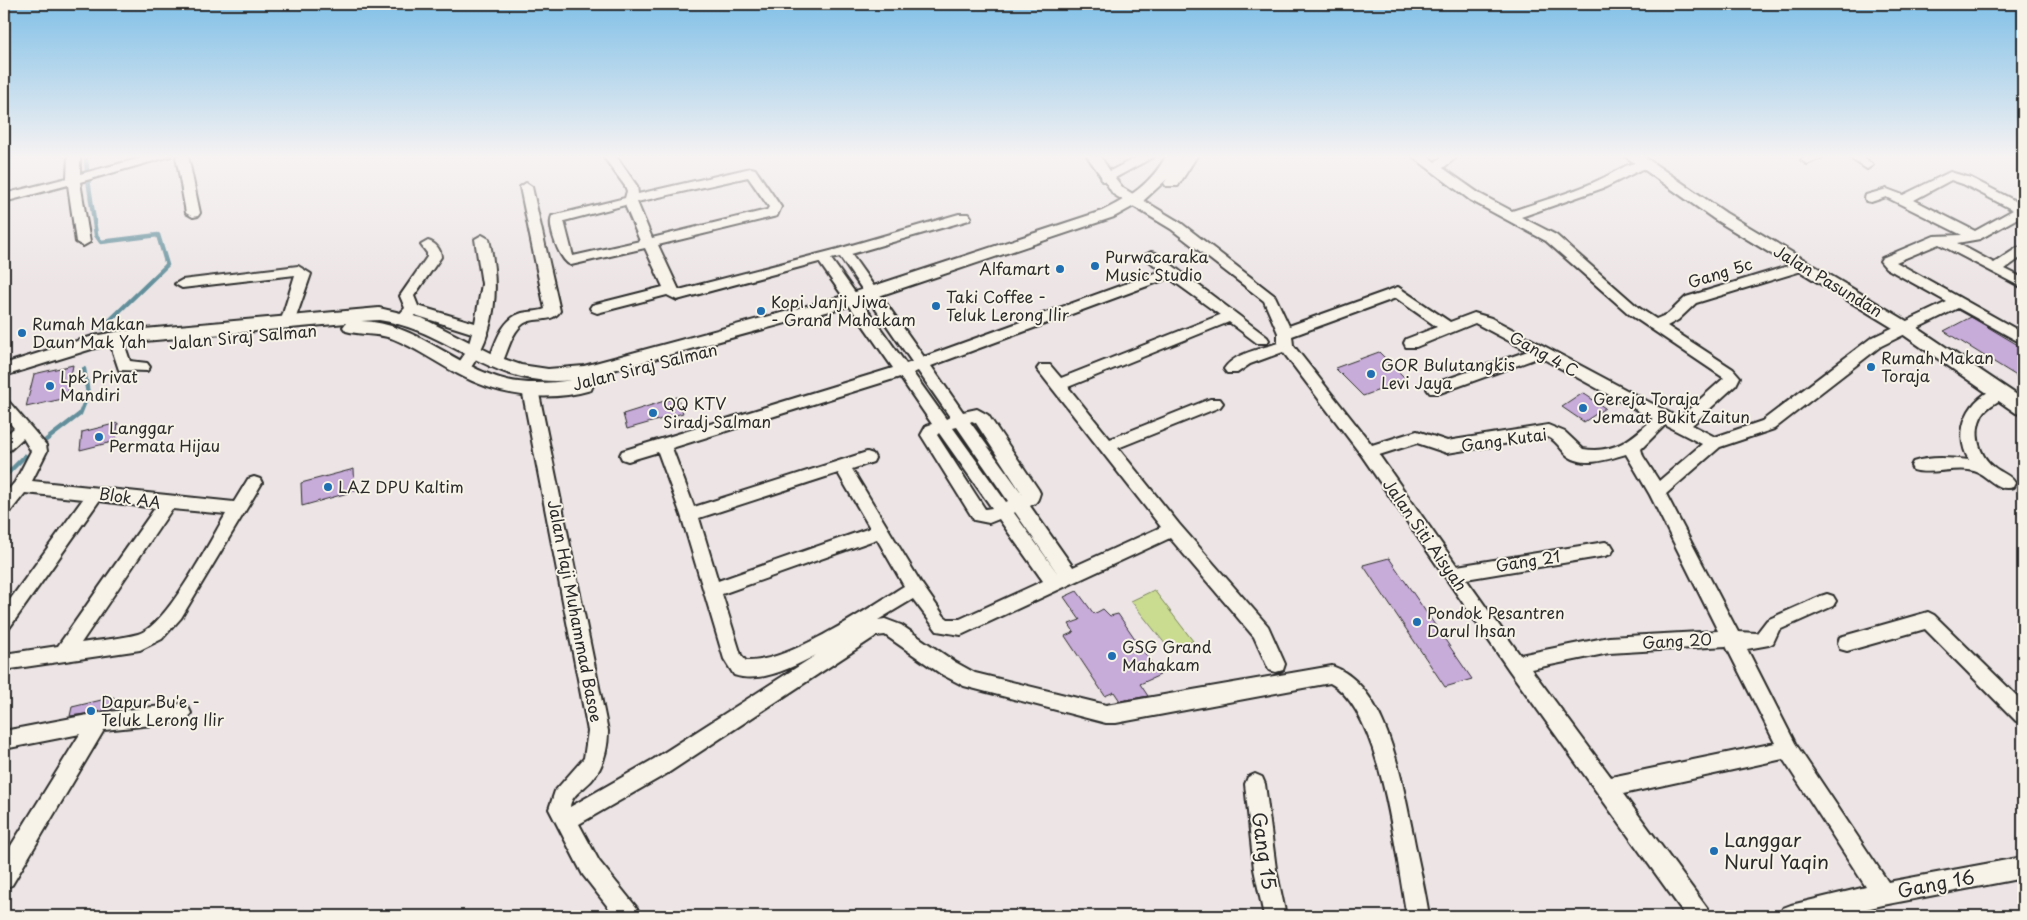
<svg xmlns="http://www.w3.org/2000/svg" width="2027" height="920" viewBox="0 0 2027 920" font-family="'Playpen Sans',sans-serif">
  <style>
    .green { fill: #cadc90; stroke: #7a845e }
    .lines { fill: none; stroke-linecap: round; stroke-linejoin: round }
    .stream { stroke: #628f9b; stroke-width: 4.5 }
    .building { fill: #c7abd9; stroke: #2b2b2b }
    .minor-casing { stroke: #2b2b2b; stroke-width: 4 }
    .tertiary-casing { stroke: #2b2b2b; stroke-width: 4 }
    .minor { fill: #f7f3e8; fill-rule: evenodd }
    .tertiary { fill: #f7f3e8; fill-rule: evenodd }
    .poi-dot { fill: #1f6fb2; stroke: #f7f3e8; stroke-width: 2 }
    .labels { text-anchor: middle; stroke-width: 4; stroke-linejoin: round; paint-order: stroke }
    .poi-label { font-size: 16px; fill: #2b2b2b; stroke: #f7f3e8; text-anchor: start }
    .street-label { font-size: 16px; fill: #2b2b2b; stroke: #f7f3e8 }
    .near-poi-label { font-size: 19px; fill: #2b2b2b; stroke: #f7f3e8; text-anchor: start }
    .near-street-label { font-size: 19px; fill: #2b2b2b; stroke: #f7f3e8 }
  </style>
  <rect width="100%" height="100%" fill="#ede5e5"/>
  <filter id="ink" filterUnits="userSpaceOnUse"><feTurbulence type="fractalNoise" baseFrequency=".02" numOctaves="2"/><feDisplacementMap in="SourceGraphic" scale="10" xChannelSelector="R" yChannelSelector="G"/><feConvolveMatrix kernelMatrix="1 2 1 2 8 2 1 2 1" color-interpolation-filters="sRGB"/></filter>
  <g filter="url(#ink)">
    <!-- green -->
    <polygon class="green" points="1154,590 1193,641 1170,650 1131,601"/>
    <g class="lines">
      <!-- stream -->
      <g class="stream">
        <polyline points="86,156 87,173"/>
        <polyline points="88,179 96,235 101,242 158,235 167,265 102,328"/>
        <polyline points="46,440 80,414 88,394 84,369"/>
        <polyline points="4,477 25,456"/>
      </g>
    </g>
    <!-- building -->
    <g class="building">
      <polygon points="1971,317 2023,348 2023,380 1944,331"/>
      <polygon points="1379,352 1407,380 1363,396 1335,368"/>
      <polygon points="73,365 67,398 26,407 34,374"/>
      <polygon points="1583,393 1605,408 1584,422 1562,407"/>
      <polygon points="677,397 683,413 627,429 623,414"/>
      <polygon points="118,423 116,441 80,450 82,432"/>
      <polygon points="354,469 355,491 302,506 301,483"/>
      <polygon points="1389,558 1472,679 1445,687 1363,565"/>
      <polygon points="1077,591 1094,614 1103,609 1110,616 1118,614 1160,675 1140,684 1148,696 1120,701 1114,692 1105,696 1065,636 1074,632 1069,624 1080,620 1064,597"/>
      <polygon points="114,697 112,710 70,716 72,707"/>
    </g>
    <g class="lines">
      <!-- minor casing -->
      <g class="minor-casing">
        <g id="minor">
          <polygon points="68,156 80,156 80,174 149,156 171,156 80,182 90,242 83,246 76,242 68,185 4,202 4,194 67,178"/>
          <polygon points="176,156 188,156 200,213 198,216 193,217 186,213"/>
          <path d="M603,156H616L637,186L638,194L751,168L755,169L781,207L777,216L658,245L679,290L838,249L959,214H969L971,217L969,220L851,254L924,357L1161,271L1144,256L1151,252L1156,253L1267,337L1269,340L1267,343H1257L1229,322L1068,387L1110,439L1210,399H1220L1223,403L1220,407L1118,448L1179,524L1268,626L1285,664L1283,670L1276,672L1269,670L1254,637L1170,538L961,635L937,631L913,599L878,620L885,619L901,625L955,662L975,673L1106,705L1332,666C1388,686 1402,783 1413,834C1418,861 1425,889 1429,916H1407C1396,861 1383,711 1330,683L1116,723H1106L964,686L941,674L885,635L876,636L668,773L579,824L599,861L637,908L640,916H615L583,875L549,809L555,791L584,758L588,731L522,389L525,385H535L538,389L608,731C608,748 604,766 592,780C585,788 571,795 570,807L654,759L816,655C793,667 761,684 734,675L724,659L681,515L658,452L628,461L622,459L620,455L622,451L893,368L819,262L677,300L667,295L597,313L592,311L590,308L592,305L663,287L645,248L571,265C560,262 547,226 552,216L625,198L627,191L625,186ZM748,177L769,207L767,210L652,238L637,202ZM625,205L640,241L573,256L564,221ZM840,257L912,362L906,364L831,259ZM1169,278L1220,315L1061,378L1050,365H1040L1037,369L1161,527L1073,567L1030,506C1037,503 1038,500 1040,493L1038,489L988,415L977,409L963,412L931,366ZM918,371L950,417L946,419L913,373ZM900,377L932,424L926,426L921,435L974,520L989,523L999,519L1043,581L960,619H948L944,616L921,583L852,469L873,462L875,458L873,454L867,452L694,507L672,448ZM972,421L976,423L1023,495L970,422ZM957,427L1008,501L1006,502L953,428ZM939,433L992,508L985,509L937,435ZM838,473L870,528L718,581L699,518ZM1015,512L1058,574L1014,513ZM877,539L904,586C867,609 789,663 746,661L741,655L722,594Z"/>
          <path d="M1087,156H1100L1110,171L1139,156H1155L1115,178L1123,188L1181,223L1275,296L1289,326L1398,287L1450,322L1474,313L1491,318L1679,418L1724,378L1629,314L1546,241L1470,200L1412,156H1427L1435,162L1443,156H1458L1443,168L1480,194L1512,211C1544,200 1579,191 1609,175C1620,169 1635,159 1648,162L1650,165L1606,187L1521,217L1556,235L1639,308L1656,319L1668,314L1686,297L1798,263H1808L1810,266L1808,269L1696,303L1678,320L1667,326L1733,369L1740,377L1736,385L1692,425L1715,437L1762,421L1871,338L1947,302L1886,268L1880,261L1882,258L1934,236L1962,235L1886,197L1871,202L1866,201L1865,198L1866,195L1887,189L1903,195L1950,172L1971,178L2023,205V215L1980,239L1957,243L1994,263L2017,248L2023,247V256L2005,269L2023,278V288L1939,244L1896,262L2023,333V344L1958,308L1881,346L1774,429L1720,447L1666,494L1738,632L1757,633L1767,620L1821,596L1827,594L1833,596L1836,601L1833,606L1779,630L1773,643L1769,645L1747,649L1795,743L1888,882L2023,857V878L1883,905L1836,916H1780L1783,908L1791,905L1866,887L1783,759L1623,794L1707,908L1710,916H1686L1509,670L1362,456L1283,352L1250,364L1237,373H1227L1224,369C1234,353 1261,349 1278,343V333L1264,301L1171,229L1113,194L1105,181H1102L1101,176ZM1951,180L1963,184L2013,210L1975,231L1914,200ZM1396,298L1437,327L1406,339L1404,343L1406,347H1416L1475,323L1528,351L1430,385L1427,389L1430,393H1440L1540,357L1653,419C1631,439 1615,454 1583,449L1565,432L1548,425L1447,441L1417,431L1372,445L1293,345L1292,336ZM1665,425L1702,444L1659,481L1643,456L1641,449ZM1548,437C1557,441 1561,450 1568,456C1585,468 1609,459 1626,454L1650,495L1718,631L1609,637L1520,655L1466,579L1605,556L1611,554L1614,549L1611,544L1605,542L1457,566L1379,455L1417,443L1447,453ZM1726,646L1775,743L1611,777L1531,669L1609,653Z"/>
          <polygon points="1806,156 1826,156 1807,164 1801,160"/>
          <polygon points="1847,156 1862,156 1873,165 1867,169"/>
          <path d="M526,183L532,187L560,311C552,324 534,316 523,324C510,334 508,353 500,367H490L488,363C495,345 501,319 522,313C530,311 538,312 545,309L520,187Z"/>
          <path d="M482,235L489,239C500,287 497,330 468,372H458L455,368L467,351L472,333L415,315L404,322L397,317L405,308L400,296L427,257V253L421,245L428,241C435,243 441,249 441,257L414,296L418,306L475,323L482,284L475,239Z"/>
          <polygon points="298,266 311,274 295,320 288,325 281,320 295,275 182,288 175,284 182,280"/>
          <polygon points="122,332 129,337 126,349 130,361 147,363 150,367 147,371 119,370 112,349 115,337"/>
          <path d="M2000,387L2005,388L2008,392C2002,402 1988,404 1982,415C1973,432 1978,455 1994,467C2001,473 2011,475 2015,483L2013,487C1999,492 1990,479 1979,473C1961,464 1932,476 1913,470L1911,466L1913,462C1931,456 1951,458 1969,460C1952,431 1969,396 2000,387Z"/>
          <path d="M4,401L9,402L46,445L47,451L32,481L234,502L248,479L254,477L260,479L262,483L181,618L162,639L140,650L4,670V654L58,646L155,508L99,501L10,627L4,630V608L83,499L25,493L10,512L4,513V495L15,482L31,451L23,438L10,450L4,452V437L14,428L4,416ZM172,509L226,514C210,541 166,627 138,634C120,639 99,640 81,643Z"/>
          <polygon points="1928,612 1934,615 2023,702 2023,724 2016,721 1925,629 1847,651 1840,649 1838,643 1840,637 1847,635"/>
          <polygon points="181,704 188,707 191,713 188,719 181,722 104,730 12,885 4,888 4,857 80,734 4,749 4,731 98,713"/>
          <polygon points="1255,774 1262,777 1265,784 1276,869 1286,916 1264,916 1254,869 1245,784 1248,777"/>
        </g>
      </g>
      <!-- tertiary casing -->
      <g class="tertiary-casing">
        <g id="tertiary">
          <path d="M1166,156H1181L1178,162L1182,156H1197L1178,186H1166L1164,183L1167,179L1143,201L1114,217L852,305L584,378L591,380L593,385L591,390C546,403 498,396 458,374C435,362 415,347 391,338C376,333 360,335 346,331L343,327L346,323L122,343L95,348L4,376V364L93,336L122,331L379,308L422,318L501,358L521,365L548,369L584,366L840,297L1102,211C1129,198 1152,183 1166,156ZM379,320C453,331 489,389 572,380C551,383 528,385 507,380C454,367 418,323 361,321Z"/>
          <polygon points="1625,156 1643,156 1726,213 1910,323 2023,399 2023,415 2016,413 1898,331 1714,219"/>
        </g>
      </g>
      <!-- minor -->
      <use href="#minor" class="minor"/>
      <!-- tertiary -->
      <use href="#tertiary" class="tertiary"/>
    </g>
  </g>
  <!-- sky -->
  <linearGradient id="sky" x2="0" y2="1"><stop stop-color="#81c0e7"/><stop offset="0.55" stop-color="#f7f3f3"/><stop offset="1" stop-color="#f7f3f3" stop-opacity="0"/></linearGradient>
  <rect width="2027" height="285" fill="url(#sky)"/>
  <!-- markers -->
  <g class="poi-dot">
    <circle cx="1095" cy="266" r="5"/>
    <circle cx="1060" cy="269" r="5"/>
    <circle cx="936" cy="306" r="5"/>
    <circle cx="761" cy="311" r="5"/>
    <circle cx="22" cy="333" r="5"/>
    <circle cx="1871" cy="367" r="5"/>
    <circle cx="1371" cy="374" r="5"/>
    <circle cx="50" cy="386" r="5"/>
    <circle cx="1583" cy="408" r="5"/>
    <circle cx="653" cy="413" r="5"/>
    <circle cx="99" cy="437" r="5"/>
    <circle cx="328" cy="487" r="5"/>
    <circle cx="1417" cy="622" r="5"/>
    <circle cx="1112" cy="656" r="5"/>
    <circle cx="91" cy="711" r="5"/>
    <circle cx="1714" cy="851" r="5"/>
  </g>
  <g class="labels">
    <!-- poi labels -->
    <g class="poi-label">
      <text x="1105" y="263">Purwacaraka<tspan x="1105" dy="18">Music Studio</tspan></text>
      <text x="1050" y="275" text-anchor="end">Alfamart</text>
      <text x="946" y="303">Taki Coffee -<tspan x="946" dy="18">Teluk Lerong Ilir</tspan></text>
      <text x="771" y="308">Kopi Janji Jiwa<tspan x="771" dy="18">- Grand Mahakam</tspan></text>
      <text x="32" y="330">Rumah Makan<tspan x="32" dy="18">Daun Mak Yah</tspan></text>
      <text x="1881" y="364">Rumah Makan<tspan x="1881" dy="18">Toraja</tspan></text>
      <text x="1381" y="371">GOR Bulutangkis<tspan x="1381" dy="18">Levi Jaya</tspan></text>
      <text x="60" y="383">Lpk Privat<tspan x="60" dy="18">Mandiri</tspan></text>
      <text x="1593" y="405">Gereja Toraja<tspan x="1593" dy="18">Jemaat Bukit Zaitun</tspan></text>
      <text x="663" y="410">QQ KTV<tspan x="663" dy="18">Siradj Salman</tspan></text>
      <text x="109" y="434">Langgar<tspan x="109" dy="18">Permata Hijau</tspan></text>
      <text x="338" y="493">LAZ DPU Kaltim</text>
      <text x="1427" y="619">Pondok Pesantren<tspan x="1427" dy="18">Darul Ihsan</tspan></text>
      <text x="1122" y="653">GSG Grand<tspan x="1122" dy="18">Mahakam</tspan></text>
      <text x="101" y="708">Dapur Bu'e -<tspan x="101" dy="18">Teluk Lerong Ilir</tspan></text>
    </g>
    <!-- street labels -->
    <g class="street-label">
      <text transform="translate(1720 273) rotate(-17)" y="6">Gang 5c</text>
      <text transform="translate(1828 281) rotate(31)" y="6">Jalan Pasundan</text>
      <text transform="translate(243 337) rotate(-5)" y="6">Jalan Siraj Salman</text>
      <text transform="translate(1544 354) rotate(29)" y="6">Gang 4 C</text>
      <text transform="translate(645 367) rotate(-14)" y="6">Jalan Siraj Salman</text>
      <text transform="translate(1504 440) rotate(-8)" y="6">Gang Kutai</text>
      <text transform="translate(130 498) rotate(9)" y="6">Blok AA</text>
      <text transform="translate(1425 535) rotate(55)" y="6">Jalan Siti Aisyah</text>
      <text transform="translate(1528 561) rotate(-9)" y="6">Gang 21</text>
      <text transform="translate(575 611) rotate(79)" y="6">Jalan Haji Muhammad Basoe</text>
      <text transform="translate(1677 641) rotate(-3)" y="6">Gang 20</text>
    </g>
    <!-- near-poi labels -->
    <g class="near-poi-label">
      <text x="1724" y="847">Langgar<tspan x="1724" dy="22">Nurul Yaqin</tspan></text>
    </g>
    <!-- near-street labels -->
    <g class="near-street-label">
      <text transform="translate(1264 851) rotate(82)" y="7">Gang 15</text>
      <text transform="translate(1936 884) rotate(-11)" y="7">Gang 16</text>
    </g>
  </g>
  <!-- margin -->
  <rect width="2027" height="920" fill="none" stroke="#f7f3e8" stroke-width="20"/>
  <rect x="10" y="10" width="2007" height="900" fill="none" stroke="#2b2b2b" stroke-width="2" filter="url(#ink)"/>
</svg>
